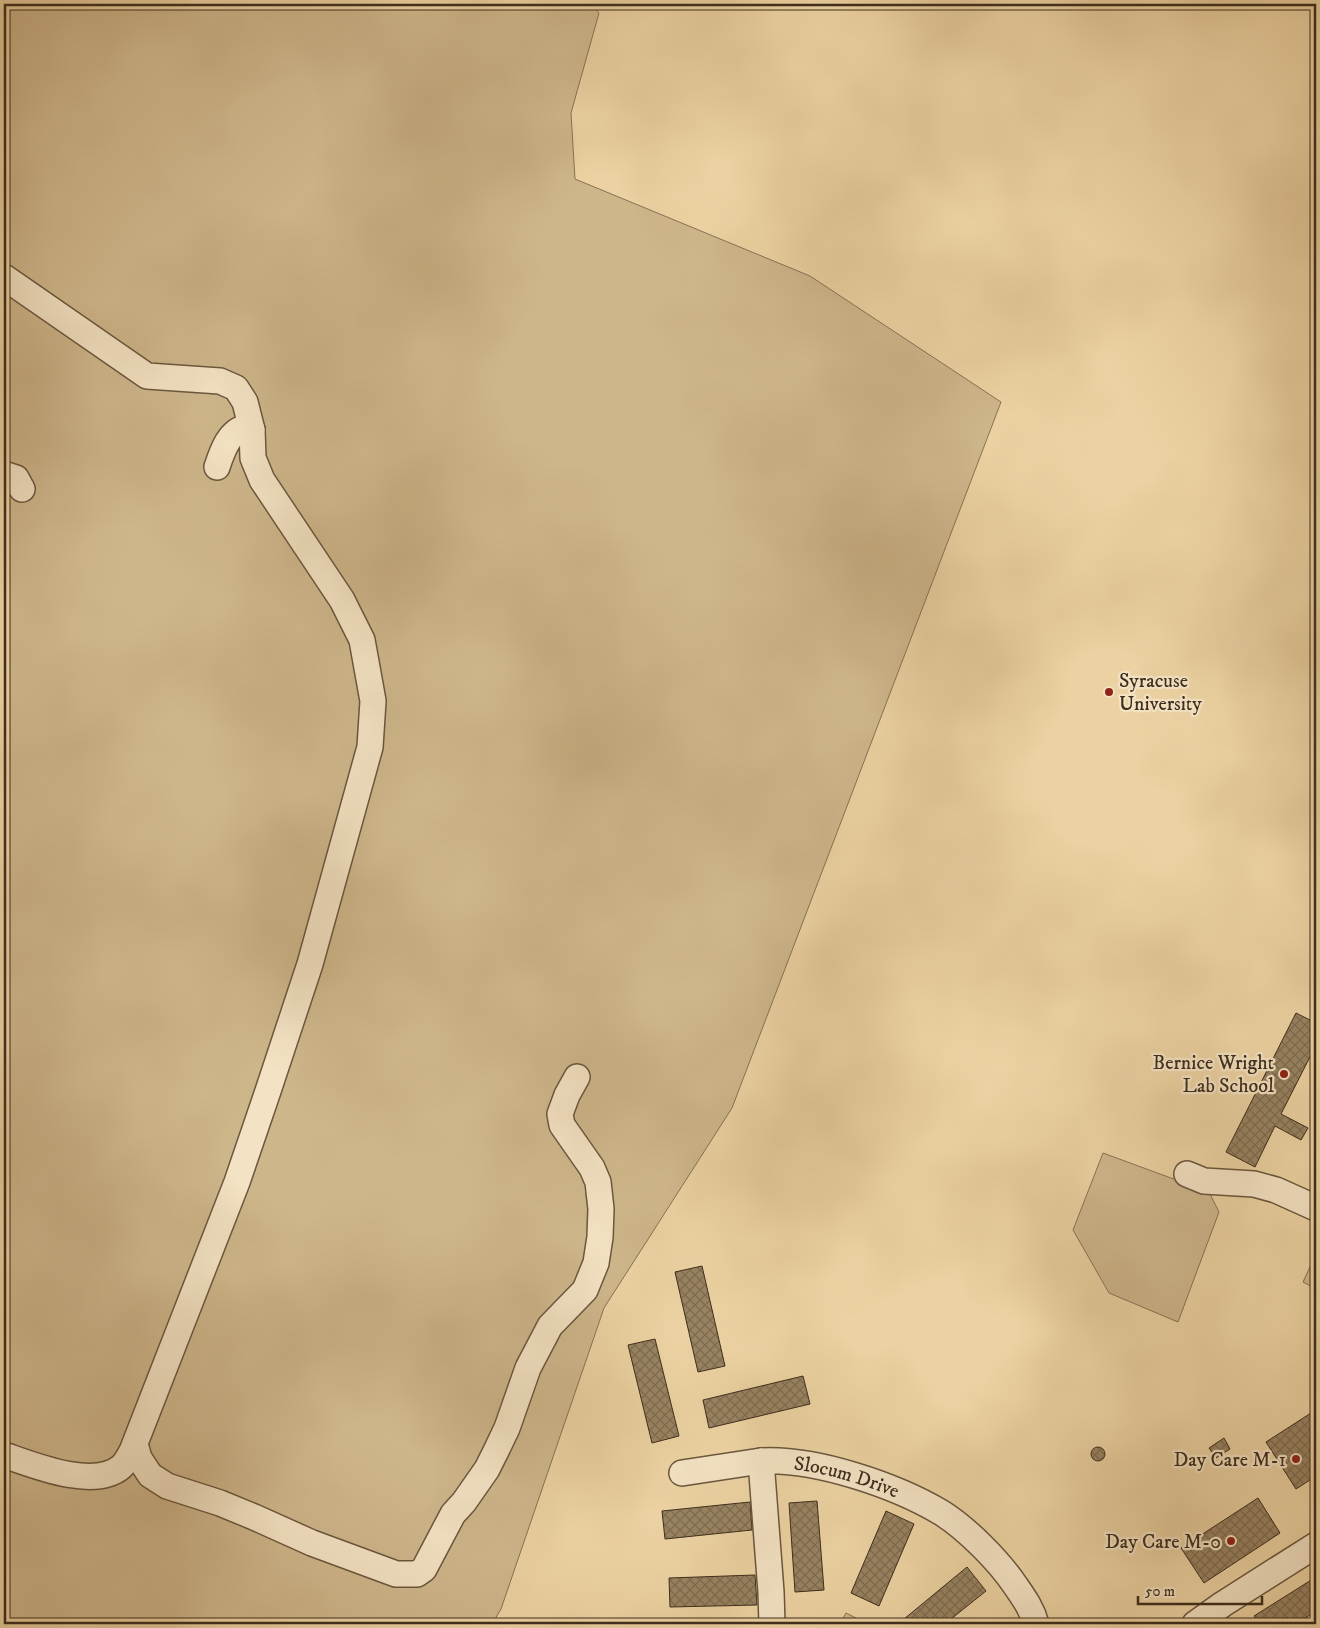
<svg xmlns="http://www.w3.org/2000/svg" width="1320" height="1628" viewBox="0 0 1320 1628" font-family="'IM FELL DW Pica',serif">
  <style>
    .grass { fill: #ceb68b; stroke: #867254 }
    .building { fill: url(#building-cross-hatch); stroke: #3e2e1d }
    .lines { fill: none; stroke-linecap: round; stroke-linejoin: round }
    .minor-casing { stroke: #6a573e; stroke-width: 28 }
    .minor { stroke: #f3e2c3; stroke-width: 25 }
    .poi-dot { fill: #8f2418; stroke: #f3e2c3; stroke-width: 2 }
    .labels { text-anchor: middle; stroke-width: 4.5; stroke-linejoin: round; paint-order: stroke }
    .poi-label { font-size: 20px; fill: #3e2e1d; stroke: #f3e2c3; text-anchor: end }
    .street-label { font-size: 20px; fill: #3e2e1d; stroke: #f3e2c3 }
  </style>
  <defs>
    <pattern id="building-cross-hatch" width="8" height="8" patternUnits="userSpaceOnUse" patternTransform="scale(1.25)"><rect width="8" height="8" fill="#988362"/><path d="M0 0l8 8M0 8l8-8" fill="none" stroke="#7d6c50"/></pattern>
  </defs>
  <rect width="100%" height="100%" fill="#ecd2a2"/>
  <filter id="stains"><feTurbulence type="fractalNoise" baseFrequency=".004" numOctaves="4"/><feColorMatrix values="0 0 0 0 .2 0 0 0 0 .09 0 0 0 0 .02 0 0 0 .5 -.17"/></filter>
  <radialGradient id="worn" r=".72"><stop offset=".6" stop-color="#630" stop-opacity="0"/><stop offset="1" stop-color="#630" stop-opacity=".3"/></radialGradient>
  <!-- grass -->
  <g class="grass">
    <polygon points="4,4 592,4 599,13 571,113 575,179 810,276 1001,402 732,1108 604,1308 501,1609 492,1624 4,1624"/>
    <polygon points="1103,1153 1209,1192 1219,1212 1178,1322 1109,1293 1073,1230"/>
    <polygon points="1316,1254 1316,1289 1303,1282"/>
    <polygon points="846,1613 868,1624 840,1624"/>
  </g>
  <!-- building -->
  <g class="building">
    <polygon points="1296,1013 1316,1023 1316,1045 1281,1114 1308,1128 1301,1140 1275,1126 1255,1167 1226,1152"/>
    <polygon points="702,1266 725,1366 698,1372 675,1272"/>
    <polygon points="655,1339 679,1436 652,1443 628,1345"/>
    <polygon points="803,1376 810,1404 709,1428 703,1400"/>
    <polygon points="1311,1413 1316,1421 1316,1476 1296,1489 1266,1442"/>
    <polygon points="1224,1438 1230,1449 1216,1458 1209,1448"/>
    <circle cx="1098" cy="1454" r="7"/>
    <polygon points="1258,1498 1280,1533 1204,1583 1181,1548"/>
    <polygon points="817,1501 824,1590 795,1592 789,1503"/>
    <polygon points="750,1502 752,1530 665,1539 662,1511"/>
    <polygon points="886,1511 914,1524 879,1606 851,1593"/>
    <polygon points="967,1567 986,1591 956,1615 945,1624 898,1624"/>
    <polygon points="755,1575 757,1605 670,1607 669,1578"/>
    <polygon points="1316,1577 1316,1611 1296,1624 1260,1624 1254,1616"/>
  </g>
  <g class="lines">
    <!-- minor casing -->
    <g class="minor-casing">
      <g id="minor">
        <polyline points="4,277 147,376 220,381 236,388 245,402 252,430"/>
        <polyline points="4,474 16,478 22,489"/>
        <polyline points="1187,1174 1204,1181 1254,1184 1276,1190 1316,1208"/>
        <polyline points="135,1444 139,1458 150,1475 167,1486 220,1503 254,1517 312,1543 396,1574 417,1574 424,1569 453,1514 464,1502 487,1469 496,1451 507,1428 528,1368 550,1326 585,1290 596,1263 600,1237 601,1209 598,1182 592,1168 562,1125 560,1114 567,1095 577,1077"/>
        <path d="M4,1455C33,1465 94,1490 121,1467C126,1463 129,1456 132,1451L237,1182L268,1091L310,964L370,747L373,701L362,640L342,600L262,480L253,458L252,430L247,427C229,430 222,452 217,467"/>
        <polyline points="682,1473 761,1461"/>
        <path id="s1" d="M772,1624L771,1592L761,1461C815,1458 895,1485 942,1513C967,1529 998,1560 1015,1585C1024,1598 1032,1609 1036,1624"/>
        <polyline points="1195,1624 1223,1604 1316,1545"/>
      </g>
    </g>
    <!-- minor -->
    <use href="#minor" class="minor"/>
  </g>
  <!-- markers -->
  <g class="poi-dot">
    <circle cx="1109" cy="692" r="5"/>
    <circle cx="1284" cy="1074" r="5"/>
    <circle cx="1296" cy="1459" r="5"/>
    <circle cx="1231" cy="1541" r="5"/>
  </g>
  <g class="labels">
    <!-- poi labels -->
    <g class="poi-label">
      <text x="1119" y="687" text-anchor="start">Syracuse<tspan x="1119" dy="23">University</tspan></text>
      <text x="1274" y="1069">Bernice Wright<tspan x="1274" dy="23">Lab School</tspan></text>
      <text x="1286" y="1466">Day Care M-1</text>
      <text x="1221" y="1548">Day Care M-0</text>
    </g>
    <!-- street labels -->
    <g class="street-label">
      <text dy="7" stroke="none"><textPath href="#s1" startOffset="251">Slocum Drive</textPath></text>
    </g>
  </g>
  <!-- margin -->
  <rect width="1320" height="1628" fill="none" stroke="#ecd2a2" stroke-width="20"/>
  <rect x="5" y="5" width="1310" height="1618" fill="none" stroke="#3e2e1d" stroke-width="2.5"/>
  <rect x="10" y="10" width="1300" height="1608" fill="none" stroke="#3e2e1d"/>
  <!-- scale -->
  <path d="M1138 1596v8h124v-8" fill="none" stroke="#3e2e1d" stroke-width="2.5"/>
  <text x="1145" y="1596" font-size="15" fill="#3e2e1d" stroke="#f3e2c3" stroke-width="4" paint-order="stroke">50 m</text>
  <rect width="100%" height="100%" filter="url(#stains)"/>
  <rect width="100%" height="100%" fill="url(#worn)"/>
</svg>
